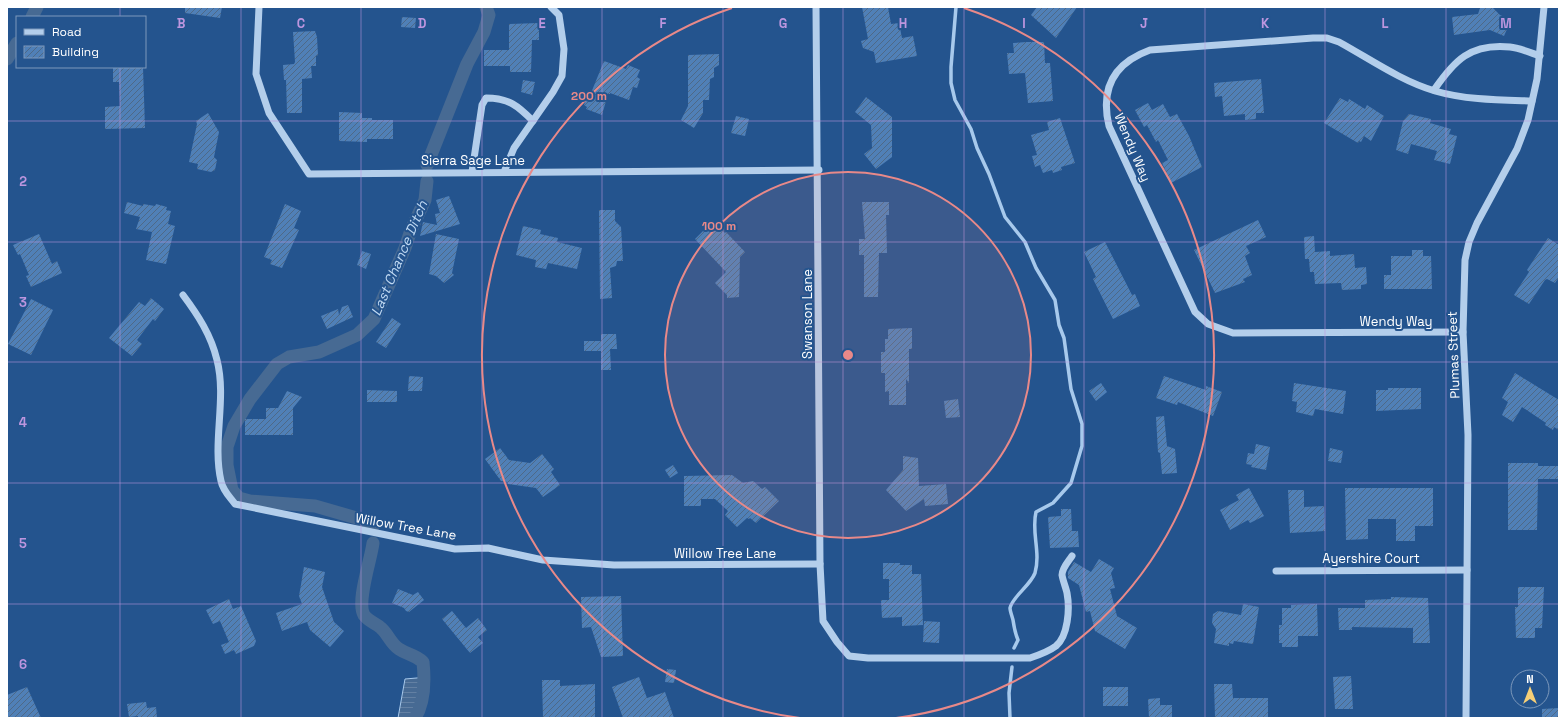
<svg xmlns="http://www.w3.org/2000/svg" width="1566" height="725" viewBox="0 0 1566 725" font-family="'Space Grotesk',sans-serif">
  <style>
    .water { fill: url(#water-rules); stroke: #a7c9ec }
    .lines { fill: none; stroke-linecap: round; stroke-linejoin: round }
    .stream { stroke: #a7c9ec; stroke-width: 3.5 }
    .canal { stroke: #476a93; stroke-width: 13 }
    .building { fill: url(#building-hatch) }
    .minor { stroke: #b3ceeb; stroke-width: 7 }
    .grid { fill: none; stroke: #bd96df; stroke-width: 1; stroke-opacity: 0.55 }
    .ring { fill: none; stroke: #e88989; stroke-width: 2 }
    .labels { text-anchor: middle; stroke-width: 4; stroke-linejoin: round; paint-order: stroke }
    .street-label { font-size: 13px; fill: #fff; stroke: #24548e }
    .water-label { font-size: 14px; font-style: italic; fill: #bfd8f2; stroke: #24548e }
    .grid-label { font-size: 13px; text-anchor: middle; font-weight: bold; fill: #bd96df; stroke: #24548e; stroke-width: 4; stroke-linejoin: round; paint-order: stroke }
    .centre { fill: #e88989; stroke: #24548e; stroke-width: 2 }
    .ring-label { font-size: 12px; text-anchor: middle; font-weight: bold; fill: #e88989; stroke: #24548e; stroke-width: 4; stroke-linejoin: round; paint-order: stroke }
  </style>
  <defs>
    <pattern id="water-rules" width="6" height="5" patternUnits="userSpaceOnUse"><rect width="6" height="5" fill="#476a93"/><path d="M0 2.5h6" fill="none" stroke="#6380a3"/></pattern>
    <pattern id="building-hatch" width="6" height="6" patternUnits="userSpaceOnUse"><rect width="6" height="6" fill="#5080b7"/><path d="M-1 1l2-2M0 6l6-6M5 7l2-2" fill="none" stroke="#4e6987"/></pattern>
  </defs>
  <rect width="100%" height="100%" fill="#24548e"/>
  <!-- water -->
  <path class="water" d="M428,677C428,692 428,706 419,718H398L405,679Z"/>
  <g class="lines">
    <!-- stream -->
    <g class="stream">
      <path d="M956,7L951,67V83L955,100L971,129L977,148L989,174L1005,217L1025,242L1036,268L1055,300L1059,325L1064,338L1071,389L1082,424V446L1071,483L1053,503L1036,512C1031,532 1041,552 1035,573C1030,586 1012,597 1010,608C1010,611 1012,616 1013,620C1014,627 1015,633 1018,640L1014,648"/>
      <polyline points="1010,718 1009,693 1012,667"/>
    </g>
    <!-- canal -->
    <g class="canal">
      <polyline points="32,17 37,7"/>
      <polyline points="7,59 17,43"/>
      <polyline points="427,165 467,64 484,32 489,15 486,7"/>
      <polyline points="374,525 367,521 315,506 250,501 239,498 232,490 227,465 227,447 234,426 250,399 277,364 289,357 319,352 357,335 374,319 405,248 411,230 425,200 427,181"/>
      <path d="M373,543C371,560 356,602 364,615C369,622 376,623 381,628C388,634 391,644 399,649C408,655 414,654 423,662C425,681 425,702 415,718"/>
    </g>
  </g>
  <!-- building -->
  <g class="building">
    <polygon points="185,7 222,7 220,18 185,13"/>
    <polygon points="862,7 888,7 891,24 899,23 902,38 913,36 917,56 876,63 874,52 863,48 861,41 868,39"/>
    <polygon points="1037,7 1077,7 1056,38 1031,15"/>
    <polygon points="1483,7 1492,7 1500,15 1511,20 1504,36 1490,30 1454,35 1452,17 1478,14 1480,8"/>
    <polygon points="402,17 416,18 415,28 401,27"/>
    <polygon points="539,23 539,40 532,40 531,72 510,72 510,66 484,66 484,50 509,50 509,24"/>
    <polygon points="315,31 317,37 318,55 316,56 316,66 311,66 312,78 302,79 302,113 287,113 286,80 284,80 283,65 294,64 295,62 293,32"/>
    <polygon points="1027,42 1044,42 1045,63 1050,63 1053,101 1028,103 1025,73 1009,74 1007,53 1014,53 1013,43"/>
    <polygon points="719,54 719,65 714,68 714,77 710,79 709,100 703,100 703,113 694,128 681,120 688,106 688,55"/>
    <polygon points="604,61 626,69 628,65 640,70 637,77 640,79 637,88 633,87 629,100 610,93 610,94 608,94 602,115 586,109 587,107 584,105 589,92 591,93"/>
    <polygon points="113,67 143,67 145,128 105,129 105,107 120,106 119,82 113,82"/>
    <polygon points="1261,79 1264,113 1256,113 1256,119 1245,120 1245,114 1224,116 1222,96 1215,97 1214,83"/>
    <polygon points="523,80 535,82 532,95 521,92"/>
    <polygon points="866,97 892,117 892,157 876,169 864,154 872,148 871,125 855,112"/>
    <polygon points="1340,98 1348,102 1349,99 1365,109 1367,105 1384,116 1371,141 1364,136 1361,142 1359,141 1358,143 1324,123"/>
    <polygon points="1148,103 1152,110 1163,104 1170,117 1177,114 1189,136 1202,167 1171,183 1162,163 1168,160 1158,140 1156,142 1147,125 1144,127 1135,110"/>
    <polygon points="339,112 362,113 362,118 372,118 372,120 393,120 393,139 367,139 367,142 339,141"/>
    <polygon points="208,113 219,132 214,157 217,160 215,170 211,172 197,169 198,164 189,162 197,124 196,121"/>
    <polygon points="1409,114 1431,119 1430,123 1451,129 1449,134 1457,136 1450,164 1434,160 1437,151 1411,144 1408,154 1396,150 1403,121"/>
    <polygon points="736,116 749,119 745,136 731,133"/>
    <polygon points="1060,118 1075,163 1061,167 1062,170 1053,173 1052,170 1043,173 1040,165 1035,167 1032,156 1037,155 1031,135 1049,130 1047,122"/>
    <polygon points="449,196 460,224 420,236 423,222 437,225 435,214 440,213 436,200"/>
    <polygon points="127,202 143,206 143,204 155,206 156,204 167,207 166,210 171,211 168,224 175,226 166,264 146,260 152,232 136,229 140,217 124,213"/>
    <polygon points="862,202 889,202 889,215 886,215 887,253 879,253 878,297 864,297 864,255 859,255 859,239 865,239"/>
    <polygon points="285,204 301,211 294,228 299,230 282,268 270,264 272,260 264,257"/>
    <polygon points="599,210 615,210 615,221 621,227 623,261 617,261 616,266 610,268 612,298 600,299"/>
    <polygon points="1258,220 1266,237 1246,246 1250,253 1245,256 1252,275 1243,279 1245,282 1215,293 1194,250"/>
    <polygon points="713,221 725,233 726,232 745,252 740,257 739,297 727,298 727,295 715,283 726,272 695,239"/>
    <polygon points="523,226 541,230 540,234 558,238 557,242 582,248 577,269 548,263 546,269 535,267 536,260 516,255"/>
    <polygon points="39,234 52,264 57,261 62,273 31,287 26,276 29,275 20,254 18,255 13,245"/>
    <polygon points="436,234 459,239 452,273 454,275 444,283 436,276 429,274"/>
    <polygon points="1314,236 1315,252 1330,251 1330,256 1354,254 1355,268 1366,267 1367,284 1361,285 1361,289 1342,290 1341,283 1315,284 1314,272 1310,272 1309,259 1305,259 1304,237"/>
    <polygon points="1548,238 1559,245 1559,277 1555,283 1547,279 1545,280 1529,304 1514,295 1529,272 1527,270"/>
    <polygon points="1105,242 1132,295 1135,294 1140,306 1113,319 1093,279 1096,277 1084,252"/>
    <polygon points="1412,250 1423,250 1423,256 1431,256 1432,289 1384,289 1384,275 1391,275 1391,256 1412,256"/>
    <polygon points="362,251 371,254 366,269 357,265"/>
    <polygon points="151,298 164,309 155,321 153,319 137,340 142,344 132,356 109,338 139,302 145,306"/>
    <polygon points="31,299 53,310 31,355 8,344"/>
    <polygon points="348,305 353,317 327,329 321,316 338,309 339,315 342,307"/>
    <polygon points="392,318 401,324 386,348 376,342"/>
    <polygon points="912,328 912,349 909,349 909,383 906,379 906,405 889,405 889,391 885,392 885,373 881,373 881,352 885,352 885,339 888,339 888,329"/>
    <polygon points="601,334 616,334 617,349 610,349 611,370 601,370 601,351 584,351 584,341 601,341"/>
    <polygon points="1515,373 1559,400 1559,430 1554,427 1553,430 1545,425 1546,423 1522,407 1513,422 1502,415 1508,402 1502,398"/>
    <polygon points="409,376 423,377 422,391 408,391"/>
    <polygon points="1164,376 1206,390 1206,386 1222,392 1213,416 1178,402 1177,405 1156,398"/>
    <polygon points="1101,383 1107,392 1096,401 1089,391"/>
    <polygon points="1294,383 1346,391 1343,414 1315,409 1313,416 1296,412 1297,402 1292,401"/>
    <polygon points="1388,388 1421,388 1421,409 1376,411 1376,390 1388,390"/>
    <polygon points="367,390 397,391 397,402 367,402"/>
    <polygon points="287,391 302,397 293,408 293,435 245,435 245,419 266,419 266,408 278,408"/>
    <polygon points="958,399 960,417 946,418 944,401"/>
    <polygon points="1164,416 1167,446 1175,449 1177,473 1162,474 1160,453 1158,452 1156,417"/>
    <polygon points="1256,444 1270,447 1266,470 1251,467 1252,465 1246,464 1248,453 1254,454"/>
    <polygon points="500,448 509,460 530,463 542,454 554,469 551,472 560,485 543,497 536,488 508,484 508,482 501,481 485,459"/>
    <polygon points="1330,448 1343,451 1341,463 1328,461"/>
    <polygon points="903,456 918,458 919,486 946,484 948,504 925,506 924,499 906,511 886,490 903,470"/>
    <polygon points="1508,463 1538,463 1538,466 1559,466 1559,479 1538,479 1537,530 1508,530"/>
    <polygon points="673,465 678,473 670,478 665,470"/>
    <polygon points="732,475 743,483 753,481 762,489 765,487 779,501 756,523 750,518 749,519 747,518 737,527 725,515 728,511 715,499 701,499 701,506 684,506 684,476"/>
    <polygon points="1249,488 1264,516 1250,523 1248,520 1230,530 1220,510 1239,500 1236,495"/>
    <polygon points="1345,488 1433,488 1433,526 1415,526 1415,541 1396,541 1396,519 1368,519 1368,539 1346,540"/>
    <polygon points="1288,490 1304,490 1304,507 1324,506 1325,531 1290,533"/>
    <polygon points="1061,509 1071,509 1072,531 1078,531 1079,547 1050,548 1048,517 1061,516"/>
    <polygon points="1099,559 1114,568 1111,573 1115,588 1110,589 1117,616 1137,628 1125,649 1095,631 1090,611 1086,612 1079,585 1068,578 1068,572 1074,562 1091,572"/>
    <polygon points="883,563 900,563 900,565 912,565 912,574 921,574 923,625 902,626 902,617 882,618 881,600 889,600 889,579 883,579"/>
    <polygon points="304,567 325,572 322,587 334,622 344,631 330,647 310,630 307,622 282,631 276,613 302,604 299,596"/>
    <polygon points="1518,587 1544,587 1542,628 1535,628 1535,638 1516,638 1515,607 1518,607"/>
    <polygon points="398,589 413,595 418,592 424,600 409,612 406,611 404,608 392,603"/>
    <polygon points="621,596 623,656 601,657 591,627 582,628 581,597"/>
    <polygon points="1391,597 1428,598 1430,643 1413,643 1413,628 1352,627 1352,630 1339,630 1338,608 1365,608 1365,600 1391,599"/>
    <polygon points="229,599 233,609 241,606 256,641 254,646 236,654 234,650 225,654 221,645 229,642 220,621 213,624 206,610"/>
    <polygon points="1243,604 1259,607 1253,644 1234,641 1233,644 1229,643 1229,646 1214,643 1216,629 1212,623 1213,614 1218,611 1241,615"/>
    <polygon points="1317,604 1318,636 1298,636 1298,647 1282,647 1282,643 1279,643 1279,625 1282,625 1282,608 1291,608 1291,605"/>
    <polygon points="452,611 466,628 478,618 487,630 478,637 483,643 470,653 442,619"/>
    <polygon points="924,621 940,622 939,643 923,642"/>
    <polygon points="667,669 676,670 674,683 665,682"/>
    <polygon points="1351,676 1353,709 1335,709 1333,677"/>
    <polygon points="639,677 647,698 665,692 674,718 623,718 612,687"/>
    <polygon points="542,680 560,680 560,686 595,684 595,718 543,718"/>
    <polygon points="1214,684 1232,684 1233,698 1268,698 1268,718 1215,717"/>
    <polygon points="27,687 41,718 7,718 7,695"/>
    <rect x="1103" y="687" width="25" height="19"/>
    <polygon points="1160,698 1160,705 1172,705 1172,718 1149,718 1148,699"/>
    <polygon points="146,702 147,708 156,707 157,718 138,718 138,716 129,717 127,704"/>
    <polygon points="1559,708 1559,718 1542,718 1542,709"/>
  </g>
  <g class="lines">
    <!-- minor -->
    <g class="minor">
      <polyline points="259,7 256,74 269,113 309,174 819,170"/>
      <path d="M816,7L820,564L823,621L837,642L849,656L868,658H1030C1039,655 1048,652 1056,646C1068,636 1070,609 1067,593C1066,588 1063,581 1062,575C1062,568 1068,562 1072,556"/>
      <path d="M1434,90C1454,61 1470,43 1510,47C1520,48 1531,53 1540,56"/>
      <path d="M472,172L482,105L486,98C509,98 518,106 533,121"/>
      <polyline points="504,172 514,148 553,92 562,76 564,49 559,15 551,7"/>
      <path d="M183,295C198,315 211,335 217,360C227,399 212,442 221,481C223,491 230,497 235,504L455,549L488,548L543,560L614,565L820,564"/>
      <path d="M1463,332L1233,333L1208,324L1195,312L1109,126C1100,88 1114,63 1150,50L1313,38H1327L1339,42C1370,59 1401,81 1435,91C1466,100 1499,100 1532,101"/>
      <polyline points="1276,571 1467,570"/>
      <polyline points="1466,718 1468,435 1463,332 1465,260 1469,242 1477,223 1517,149 1528,120 1537,79 1544,7"/>
    </g>
  </g>
  <!-- grid -->
  <path class="grid" d="M120,7V17M241,7V718M361,7V718M482,7V718M602,7V718M723,7V718M843,7V718M964,7V718M1084,7V718M1205,7V718M1325,7V718M1446,7V718M120,67V718M7,121H1559M7,242H1559M7,362H1559M7,483H1559M7,604H1559"/>
  <!-- distance rings -->
  <circle cx="848" cy="355" r="183" fill="#e88989" fill-opacity=".12"/>
  <g class="ring">
    <circle cx="848" cy="355" r="183"/>
    <path d="M800 718A366 366 0 0 1 732 8M964 8A366 366 0 0 1 896 718"/>
  </g>
  <g class="labels">
    <!-- street labels -->
    <g class="street-label">
      <text transform="translate(1133 147) rotate(67)" y="5">Wendy Way</text>
      <text x="473" y="165">Sierra Sage Lane</text>
      <text transform="translate(807 314) rotate(-90)" y="5">Swanson Lane</text>
      <text x="1396" y="326">Wendy Way</text>
      <text transform="translate(1453 355) rotate(-92)" y="5">Plumas Street</text>
      <text transform="translate(406 526) rotate(10)" y="5">Willow Tree Lane</text>
      <text x="725" y="558">Willow Tree Lane</text>
      <text x="1371" y="563">Ayershire Court</text>
    </g>
    <!-- water labels -->
    <g class="water-label">
      <text transform="translate(399 258) rotate(-67)" y="5">Last Chance Ditch</text>
    </g>
  </g>
  <g class="grid-label">
    <text x="181" y="28">B</text>
    <text x="301" y="28">C</text>
    <text x="422" y="28">D</text>
    <text x="542" y="28">E</text>
    <text x="663" y="28">F</text>
    <text x="783" y="28">G</text>
    <text x="903" y="28">H</text>
    <text x="1024" y="28">I</text>
    <text x="1144" y="28">J</text>
    <text x="1265" y="28">K</text>
    <text x="1385" y="28">L</text>
    <text x="1506" y="28">M</text>
    <text x="23" y="186">2</text>
    <text x="23" y="307">3</text>
    <text x="23" y="427">4</text>
    <text x="23" y="548">5</text>
    <text x="23" y="669">6</text>
  </g>
  <circle cx="848" cy="355" r="6" class="centre"/>
  <g class="ring-label">
    <text x="589" y="100">200 m</text>
    <text x="719" y="230">100 m</text>
  </g>
  <!-- border -->
  <rect width="1566" height="725" fill="none" stroke="#ffffff" stroke-width="16"/>
  <!-- legend -->
  <rect x="16" y="16" width="130" height="52" fill="#24548e" stroke="#7c98bb"/>
  <rect x="24" y="29" width="20" height="6" fill="#b3ceeb" stroke="#7c98bb"/>
  <text x="52" y="36" font-size="12" fill="#ffffff">Road</text>
  <rect x="24" y="46" width="20" height="12" fill="url(#building-hatch)" stroke="#7c98bb"/>
  <text x="52" y="56" font-size="12" fill="#ffffff">Building</text>
  <!-- north arrow -->
  <g transform="translate(1530 689)"><circle r="19" fill="#24548e" stroke="#7c98bb"/>
  <path d="M0-3L7 15L0 10L-7 15Z" fill="#f6cf77"/>
  <text y="-6" font-size="11" font-weight="bold" text-anchor="middle" fill="#ffffff">N</text>
  </g>
</svg>
